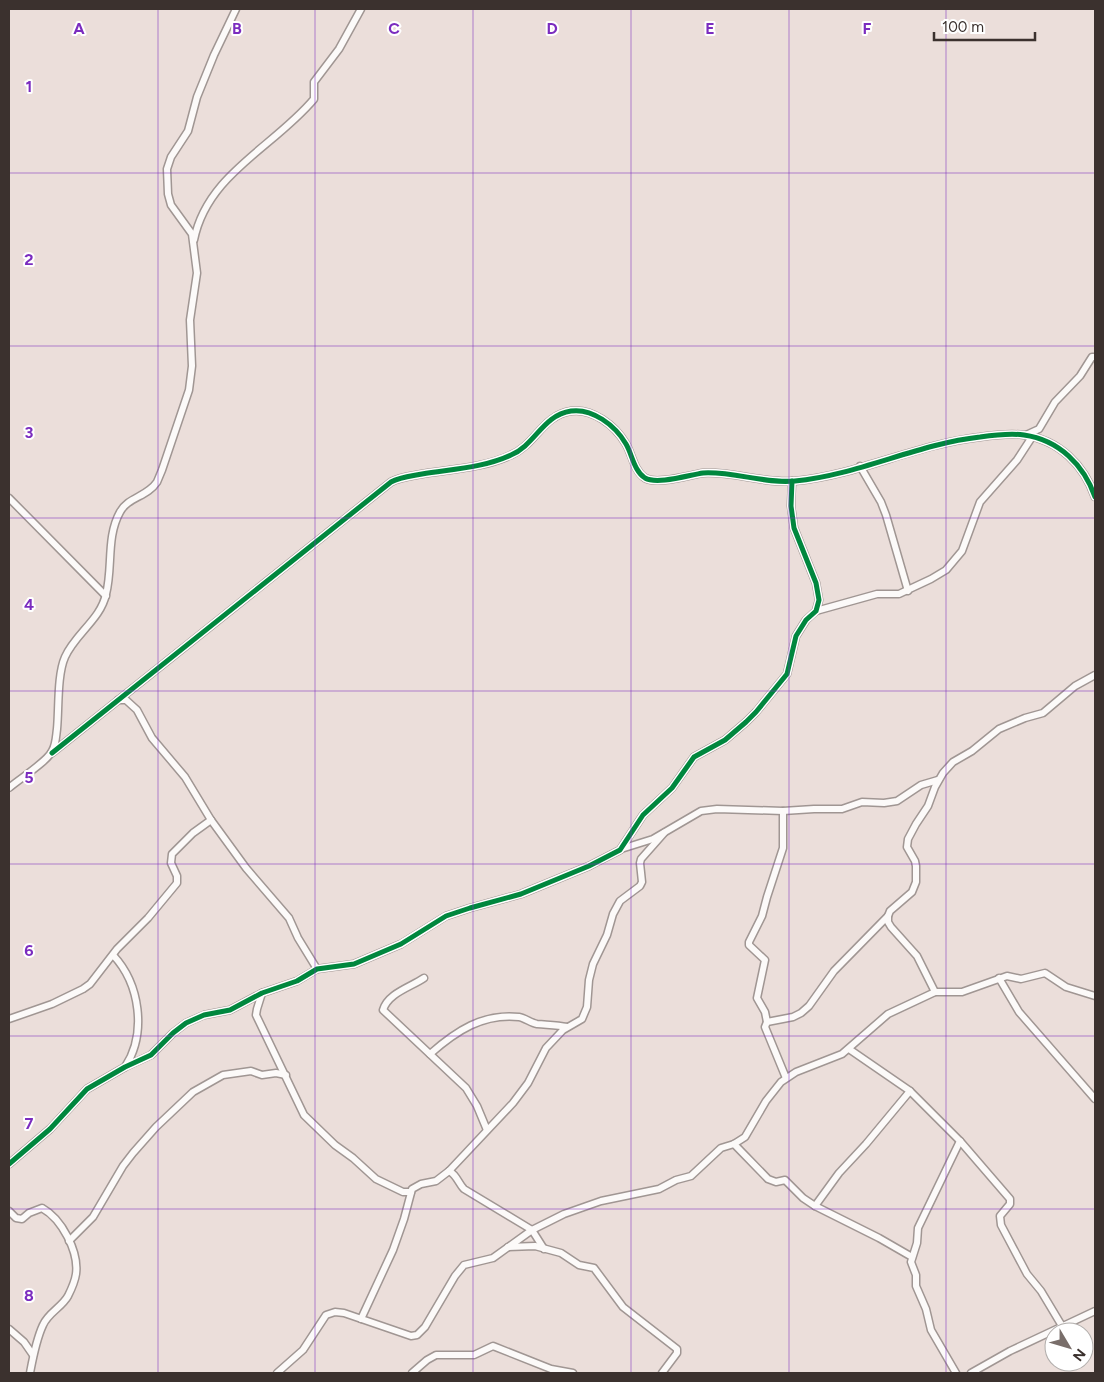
<svg xmlns="http://www.w3.org/2000/svg" width="1104" height="1382" viewBox="0 0 1104 1382" font-family="Figtree,sans-serif">
  <style>
    .lines { fill: none; stroke-linecap: round; stroke-linejoin: round }
    .street-casing { stroke: #a09693; stroke-width: 9 }
    .street { stroke: #fcfaf9; stroke-width: 6 }
    .cycleway-casing { stroke: #fff; stroke-width: 8 }
    .cycleway { stroke: #00873e; stroke-width: 5 }
    .grid { fill: none; stroke: #7b2cbf; stroke-width: 1; stroke-opacity: 0.55 }
    .grid-label { font-size: 16px; text-anchor: middle; font-weight: bold; fill: #7b2cbf; stroke: #fff; stroke-width: 4; stroke-linejoin: round; paint-order: stroke }
  </style>
  <rect width="100%" height="100%" fill="#ebdeda"/>
  <g class="lines">
    <!-- street casing -->
    <g class="street-casing">
      <g id="street">
        <path d="M194,240C207,174 274,147 314,99V82L339,49L361,9"/>
        <polyline points="1026,435 1039,429 1055,402 1080,376 1092,357 1095,357"/>
        <polyline points="860,466 881,502 886,515 908,591"/>
        <polyline points="9,498 106,596"/>
        <polyline points="816,611 877,594 899,594 931,579 946,570 962,551 980,502 1017,460 1032,437"/>
        <polyline points="118,700 126,700 137,710 152,738 185,777 211,820 246,868 289,918 298,938 317,969"/>
        <path d="M52,753L391,482C400,477 412,476 422,474C452,469 483,468 511,455C535,445 543,415 571,411C592,408 615,425 626,444C632,454 634,471 645,478C657,485 689,475 703,473C733,471 765,484 795,481C858,475 917,444 980,437C994,435 1010,433 1024,435C1059,440 1084,465 1095,497"/>
        <path d="M9,788C18,780 48,761 52,751C56,745 56,736 57,729C59,709 57,675 65,657C75,634 101,619 106,594C113,568 106,537 120,512C128,497 147,497 157,482L162,470L189,390L192,366L190,320L197,273L192,234L171,205L168,194L167,169L171,157L188,131L197,97L214,55L236,9"/>
        <polyline points="621,849 653,839 701,811 717,809 783,811 814,809 842,809 862,802 884,803 897,801 921,785 938,780"/>
        <path d="M113,955C140,984 147,1033 125,1067"/>
        <path d="M424,978C411,987 388,993 383,1010L466,1088L477,1106L487,1130"/>
        <polyline points="999,978 1019,1012 1095,1099"/>
        <polyline points="935,992 917,956 891,927 888,922 888,916 890,911 912,892 916,882 916,866 915,861 907,847 908,839 916,824 928,806 935,787 943,773 953,762 972,751 999,729 1025,718 1043,713 1075,686 1095,675"/>
        <polyline points="262,993 257,1009 256,1015 304,1115 335,1145 353,1158 376,1179 403,1192 411,1192"/>
        <polyline points="9,1019 52,1004 83,989 90,984 117,949 148,918 177,883 177,876 171,863 172,854 193,833 211,820"/>
        <polyline points="767,1022 765,1012 757,998 765,960 749,945 749,942 762,916 767,897 783,848 783,811"/>
        <polyline points="849,1049 910,1091 960,1141 1010,1199 1010,1204 1000,1216 1001,1225 1027,1274 1041,1291 1062,1326"/>
        <path d="M430,1054C456,1031 483,1013 519,1017C525,1018 531,1023 537,1024C548,1025 557,1025 567,1027"/>
        <polyline points="786,1078 765,1027 767,1022 793,1017 801,1013 809,1006 834,971 888,916"/>
        <polyline points="734,1144 768,1179 776,1182 785,1180 803,1198 815,1206 879,1238 912,1257"/>
        <polyline points="9,1164 50,1129 87,1089 125,1067 151,1055 173,1033 186,1023 204,1015 230,1010 262,993 297,981 317,969 354,964 401,944 446,916 470,908 521,894 589,866 620,850 643,815 672,788 694,757 725,740 746,722 756,712 787,674 796,636 806,620 816,611 819,600 816,583 794,528 791,506 792,481"/>
        <path d="M449,1171C457,1175 458,1183 464,1189L532,1230L544,1249"/>
        <polyline points="815,1206 839,1173 866,1144 910,1091"/>
        <path d="M9,1211L16,1218L22,1219L29,1213L42,1208C62,1219 79,1252 76,1274C75,1281 71,1290 68,1296C62,1307 48,1313 43,1325C36,1340 33,1357 30,1373"/>
        <polyline points="69,1241 93,1217 123,1166 133,1153 156,1127 193,1092 223,1075 251,1071 262,1075 276,1073 286,1075"/>
        <polyline points="508,1247 535,1246 561,1253 579,1265 594,1268 623,1307 677,1349 677,1353 662,1373"/>
        <polyline points="361,1319 393,1250 404,1219 412,1189 421,1184 436,1181 449,1171 513,1103 528,1083 546,1048 563,1030 582,1019 587,1007 589,980 593,964 607,935 613,914 620,901 640,886 642,882 640,863 641,859 664,833"/>
        <polyline points="9,1329 24,1342 33,1355"/>
        <polyline points="277,1373 303,1350 326,1315 335,1312 344,1313 411,1336 417,1335 425,1327 455,1276 464,1265 493,1258 532,1230 564,1214 601,1201 659,1189 676,1180 691,1176 721,1148 734,1144 745,1137 766,1101 781,1082 796,1072 842,1054 888,1014 935,992 962,992 1007,976 1021,979 1045,973 1066,987 1095,996"/>
        <polyline points="412,1373 427,1360 436,1355 474,1355 493,1346 551,1369 573,1373"/>
        <polyline points="956,1373 931,1330 926,1309 916,1286 916,1275 911,1262 917,1243 918,1228 960,1141"/>
        <polyline points="971,1373 1010,1351 1095,1311"/>
      </g>
    </g>
    <!-- street -->
    <use href="#street" class="street"/>
    <!-- cycleway casing -->
    <g class="cycleway-casing">
      <g id="cycleway">
        <path d="M52,753L391,482C400,477 412,476 422,474C452,469 483,468 511,455C535,445 543,415 571,411C592,408 615,425 626,444C632,454 634,471 645,478C657,485 689,475 703,473C733,471 765,484 795,481C858,475 917,444 980,437C994,435 1010,433 1024,435C1059,440 1084,465 1095,497"/>
        <polyline points="9,1164 50,1129 87,1089 125,1067 151,1055 173,1033 186,1023 204,1015 230,1010 262,993 297,981 317,969 354,964 401,944 446,916 470,908 521,894 589,866 620,850 643,815 672,788 694,757 725,740 746,722 756,712 787,674 796,636 806,620 816,611 819,600 816,583 794,528 791,506 792,481"/>
      </g>
    </g>
    <!-- cycleway -->
    <use href="#cycleway" class="cycleway"/>
  </g>
  <!-- grid -->
  <path class="grid" d="M158,9V1373M315,9V1373M473,9V1373M631,9V1373M789,9V1373M946,9V1373M9,173H1095M9,346H1095M9,518H1095M9,691H1095M9,864H1095M9,1036H1095M9,1209H1095"/>
  <g class="grid-label">
    <text x="79" y="34">A</text>
    <text x="237" y="34">B</text>
    <text x="394" y="34">C</text>
    <text x="552" y="34">D</text>
    <text x="710" y="34">E</text>
    <text x="867" y="34">F</text>
    <text x="29" y="92">1</text>
    <text x="29" y="265">2</text>
    <text x="29" y="438">3</text>
    <text x="29" y="610">4</text>
    <text x="29" y="783">5</text>
    <text x="29" y="956">6</text>
    <text x="29" y="1129">7</text>
    <text x="29" y="1301">8</text>
  </g>
  <!-- border -->
  <rect width="1104" height="1382" fill="none" stroke="#3b312e" stroke-width="20"/>
  <!-- north arrow -->
  <g transform="translate(1069 1347) rotate(128)"><circle r="24" fill="#ffffff" stroke="#b1adab"/>
  <path d="M0-4L9 19L0 12L-9 19Z" fill="#796e6a"/>
  <text y="-8" font-size="14" font-weight="bold" text-anchor="middle" fill="#3b312e">N</text>
  </g>
  <!-- scale -->
  <path d="M934 32v8h101v-8" fill="none" stroke="#3b312e" stroke-width="2.5"/>
  <text x="942" y="32" font-size="15" fill="#3b312e" stroke="#ffffff" stroke-width="4" paint-order="stroke">100 m</text>
</svg>
